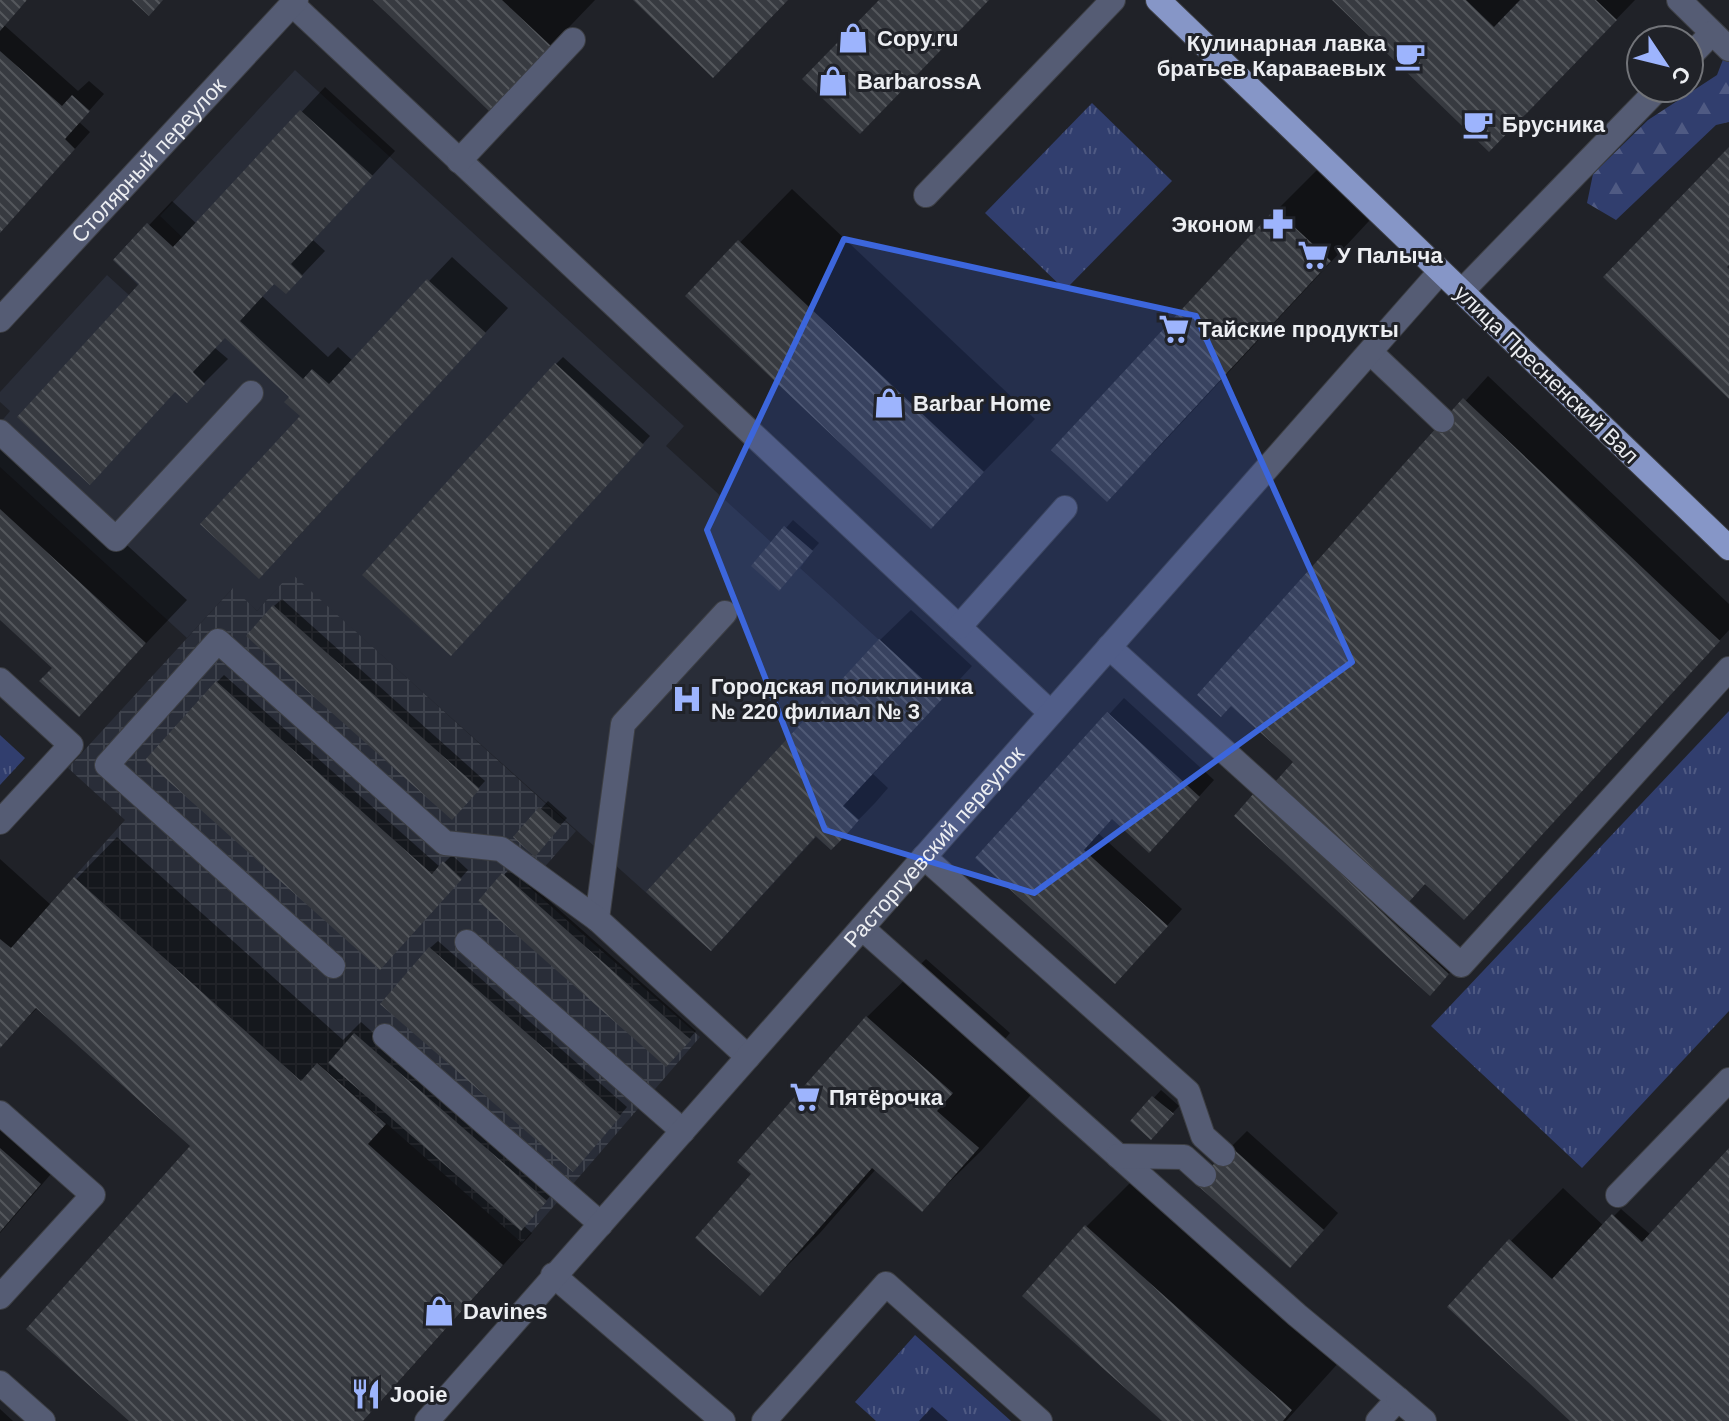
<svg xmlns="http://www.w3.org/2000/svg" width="1729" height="1421" viewBox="0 0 1729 1421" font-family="Helvetica,sans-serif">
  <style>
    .built { fill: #292d38 }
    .industrial { fill: url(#industrial-grid) }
    .forest { fill: url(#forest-firs) }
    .park { fill: url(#park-tufts) }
    .shadow { fill: #0007 }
    .building { fill: url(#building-back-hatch) }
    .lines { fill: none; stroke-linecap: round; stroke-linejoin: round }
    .minor-casing { stroke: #3d3f44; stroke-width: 26 }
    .major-casing { stroke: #3d3f44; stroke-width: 26 }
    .minor { stroke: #555c74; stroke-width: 24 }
    .major { stroke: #8696c7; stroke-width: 24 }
    .marked { fill: #3c66dc; fill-opacity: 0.2; stroke: #3c66dc; stroke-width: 6; stroke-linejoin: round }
    .labels { text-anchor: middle; stroke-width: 6; stroke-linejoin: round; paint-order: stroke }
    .poi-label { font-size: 22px; font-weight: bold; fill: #eceef2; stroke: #202228; text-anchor: start }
    .street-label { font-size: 22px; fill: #eceef2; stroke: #202228 }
  </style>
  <defs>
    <pattern id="industrial-grid" width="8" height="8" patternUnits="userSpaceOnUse" patternTransform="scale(2)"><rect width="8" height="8" fill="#292d38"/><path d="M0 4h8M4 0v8" fill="none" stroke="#3e424c"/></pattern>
    <pattern id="forest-firs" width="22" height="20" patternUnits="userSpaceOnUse" patternTransform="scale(2)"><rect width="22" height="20" fill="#313e6e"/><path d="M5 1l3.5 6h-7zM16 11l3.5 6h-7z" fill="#4f5a83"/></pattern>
    <pattern id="park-tufts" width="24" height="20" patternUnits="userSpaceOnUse" patternTransform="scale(2)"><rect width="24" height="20" fill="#313e6e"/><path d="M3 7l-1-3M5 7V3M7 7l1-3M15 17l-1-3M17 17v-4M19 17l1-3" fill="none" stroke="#4f5a83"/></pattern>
    <pattern id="building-back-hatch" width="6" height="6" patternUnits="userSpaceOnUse" patternTransform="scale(2)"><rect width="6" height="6" fill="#373a40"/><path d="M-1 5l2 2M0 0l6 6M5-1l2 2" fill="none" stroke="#54575c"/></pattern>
  </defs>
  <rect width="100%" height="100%" fill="#202228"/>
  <!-- built -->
  <polygon class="built" points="295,70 684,426 666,446 771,542 784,526 813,551 800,568 943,698 844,805 859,820 845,836 831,850 816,837 711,951 291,574 257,611 232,589 187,638 0,467 0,423 10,411 0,402 0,392 107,275 129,295 138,285 113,260 147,223 173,247 182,237 160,216"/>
  <!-- industrial -->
  <polygon class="industrial" points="291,573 576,831 528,886 700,1037 522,1243 318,1063 301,1081 74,877 125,820 68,768 233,588 257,611"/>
  <!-- forest -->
  <polygon class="forest" points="1729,44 1729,122 1716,125 1616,220 1587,203 1593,174 1648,120 1717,75"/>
  <!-- park -->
  <g class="park">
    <polygon points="1092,103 1172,181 1065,290 985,213"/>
    <polygon points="1729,711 1729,1011 1582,1168 1431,1026"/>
    <polygon points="0,735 25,758 0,785"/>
    <polygon points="915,1335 1011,1421 876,1421 855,1402"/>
  </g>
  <!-- shadow -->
  <g class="shadow">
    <polygon points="0,0 27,0 4,25 78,91 89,81 104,94 79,122 90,132 0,232"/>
    <polygon points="375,0 595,0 548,49"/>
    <polygon points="1335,0 1635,0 1541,97"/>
    <polygon points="325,87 395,151 313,240 325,251 286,292 275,282 262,296 328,357 338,347 353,361 452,257 508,308 283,553 302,416 291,397 226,336 215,348 228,359 187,400 141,284 116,260 172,201 197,224"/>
    <polygon points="1329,158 1382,207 1159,447 1107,499 1054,450 1277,210"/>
    <polygon points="792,189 1035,419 931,526 688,296"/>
    <polygon points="563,357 650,436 459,646 556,364"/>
    <polygon points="1488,376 1729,604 1729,630 1488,893 1426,882 1405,903 1464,957 1446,977 1237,815 1276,783 1296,762 1231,703 1200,695"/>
    <polygon points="0,429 187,600 79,714 55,668 0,618"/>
    <polygon points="793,520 819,543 786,580 786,528"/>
    <polygon points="282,599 485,781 459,810 274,606"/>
    <polygon points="911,610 972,666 873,774 888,788 875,803 831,848 817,835 741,918 880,640"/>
    <polygon points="224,675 440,867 452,855 468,870 388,960 217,682"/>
    <polygon points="1124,698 1214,780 1165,834 1112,817 1098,833 1182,909 1131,966 978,858"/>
    <polygon points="548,801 567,818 542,846 515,837"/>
    <polygon points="117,837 343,1040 361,1022 553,1193 524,1226 532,1233 363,1421 131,1421 192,1146 38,1007 0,1046 0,859 51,905"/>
    <polygon points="511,867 696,1031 674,1057 504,875"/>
    <polygon points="438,941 627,1107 580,1162 430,948"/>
    <polygon points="926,959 1010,1033 995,1051 1037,1088 981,1151 922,1209 876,1169 819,1234 760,1293 867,1017"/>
    <polygon points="1161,1090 1179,1106 1158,1129 1133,1121"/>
    <polygon points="0,1104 63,1160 0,1233"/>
    <polygon points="1247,1131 1338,1213 1306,1250 1231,1147"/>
    <polygon points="1729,1151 1729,1421 1573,1421 1511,1241 1563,1188 1604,1226 1621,1209 1651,1235"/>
    <polygon points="1145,1168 1350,1350 1286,1421 1165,1421 1086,1227"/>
    <polygon points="932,1407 948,1421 919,1421"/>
    <polygon points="0,1409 13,1421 0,1421"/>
  </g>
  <!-- building -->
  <g class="building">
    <polygon points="0,0 27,0 0,31"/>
    <polygon points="132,0 163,0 149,16"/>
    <polygon points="373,0 502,0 551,46 489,111"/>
    <polygon points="633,0 788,0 713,78"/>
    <polygon points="879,0 989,0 860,134 802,79"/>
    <polygon points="1332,0 1466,0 1494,27 1520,0 1596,0 1617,20 1489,152"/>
    <polygon points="0,51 62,106 72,95 90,111 65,139 75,149 0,233"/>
    <polygon points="300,110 373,176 291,264 303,276 286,294 274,284 240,321 303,379 312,369 329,384 427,279 486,333 259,579 200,524 300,416 284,402 289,397 225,338 193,372 205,384 187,403 175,392 90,485 17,417 139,284 113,260 147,223 173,247"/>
    <polygon points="1729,147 1729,265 1727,267 1729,269 1729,399 1603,277"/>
    <polygon points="1275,209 1331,261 1107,502 1051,450"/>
    <polygon points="738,240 984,472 931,529 685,296"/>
    <polygon points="555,363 644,445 451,656 362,575"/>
    <polygon points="1463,398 1720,641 1464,920 1425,884 1408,903 1275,782 1293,762 1231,706 1221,717 1197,695"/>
    <polygon points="0,509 146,643 79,717 39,681 52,668 0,620"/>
    <polygon points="784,526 813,551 779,591 751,566"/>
    <polygon points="273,605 480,789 452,820 246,636"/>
    <polygon points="879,639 943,698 843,806 859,820 845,836 831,850 816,836 711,951 646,892"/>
    <polygon points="216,681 432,874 443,861 462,879 380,970 145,760"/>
    <polygon points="1107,712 1200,797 1149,853 1112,819 1084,850 1168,926 1115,984 975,858"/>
    <polygon points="1254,793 1449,974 1430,996 1234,816"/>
    <polygon points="539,807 561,826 535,857 513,837"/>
    <polygon points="502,873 691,1040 666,1067 478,901"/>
    <polygon points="74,877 301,1081 317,1063 386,1124 368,1144 503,1265 363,1421 129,1421 26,1329 190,1146 36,1008 0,1048 0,939 11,948"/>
    <polygon points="429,947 621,1116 573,1172 380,1004"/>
    <polygon points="866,1016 953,1093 937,1111 979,1148 922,1212 872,1168 760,1296 695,1238 751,1174 737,1162"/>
    <polygon points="354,1033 547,1201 521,1231 328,1063"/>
    <polygon points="1152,1096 1174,1114 1151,1140 1130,1121"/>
    <polygon points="1230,1146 1324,1230 1290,1268 1196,1184"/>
    <polygon points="0,1148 41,1184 0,1232"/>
    <polygon points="1729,1148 1729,1421 1570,1421 1447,1307 1509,1239 1552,1279 1612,1214 1642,1242"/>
    <polygon points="1085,1225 1292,1410 1283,1421 1162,1421 1022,1296"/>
  </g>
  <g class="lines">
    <!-- minor casing -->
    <g class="minor-casing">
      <g id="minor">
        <polyline points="1679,0 1729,49"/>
        <polyline points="292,4 1051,713"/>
        <polyline points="1689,57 1712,33"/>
        <polyline points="459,161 573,40"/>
        <polyline points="926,195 1113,0"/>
        <polyline points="1462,291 1659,88"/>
        <path id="s1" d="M0,320L296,0"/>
        <polyline points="1370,352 1442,420"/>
        <polyline points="0,432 116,539 251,393"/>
        <polyline points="959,627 1065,508"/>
        <polyline points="1109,647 1461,965 1729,669"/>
        <polyline points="0,680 71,745 0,822"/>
        <polyline points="924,857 1188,1092 1203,1136 1223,1154"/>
        <polyline points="597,919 623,724 725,613"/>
        <polyline points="862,928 1297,1315 1398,1399 1378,1421"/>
        <polyline points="467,942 683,1131"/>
        <polyline points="333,966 107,765 218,641 445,843 501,849 597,919 748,1057"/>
        <polyline points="385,1036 601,1224"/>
        <polyline points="0,1113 93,1195 0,1297"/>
        <polyline points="1118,1156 1184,1157 1204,1175"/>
        <polyline points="1618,1195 1729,1080"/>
        <polyline points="553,1275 723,1421"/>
        <polyline points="0,1383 43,1421"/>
        <polyline points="1398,1399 1424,1421"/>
        <path id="s2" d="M427,1421L1440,272"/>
        <polyline points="764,1421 886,1284 1040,1421"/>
      </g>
    </g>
    <!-- major casing -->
    <g class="major-casing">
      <polyline id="major" points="1158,0 1729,548"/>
    </g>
    <!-- minor -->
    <use href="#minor" class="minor"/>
    <!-- major -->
    <use href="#major" class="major"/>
  </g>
  <!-- marked area -->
  <path class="marked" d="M844,239L1196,316L1352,662L1034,893L825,830L707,530Z"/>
  <!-- icons -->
  <defs>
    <g id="shop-bare" transform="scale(2.4)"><path d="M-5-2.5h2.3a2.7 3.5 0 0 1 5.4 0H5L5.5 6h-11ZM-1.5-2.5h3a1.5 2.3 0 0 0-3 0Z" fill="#9db4fd" stroke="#202228" stroke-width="2.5" paint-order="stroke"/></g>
    <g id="cafe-bare" transform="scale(2.4)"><path d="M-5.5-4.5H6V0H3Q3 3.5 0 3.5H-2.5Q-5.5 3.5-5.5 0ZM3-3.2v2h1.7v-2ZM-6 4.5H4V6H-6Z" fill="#9db4fd" stroke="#202228" stroke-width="2.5" paint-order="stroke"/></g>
    <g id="pharmacy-bare" transform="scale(2.4)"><path d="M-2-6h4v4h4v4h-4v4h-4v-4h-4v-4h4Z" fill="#9db4fd" stroke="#202228" stroke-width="2.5" paint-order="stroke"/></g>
    <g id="supermarket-bare" transform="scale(2.4)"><path d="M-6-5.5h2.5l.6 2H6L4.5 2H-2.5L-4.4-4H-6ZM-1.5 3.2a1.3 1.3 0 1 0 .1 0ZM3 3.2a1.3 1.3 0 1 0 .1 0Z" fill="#9db4fd" stroke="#202228" stroke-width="2.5" paint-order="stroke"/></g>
    <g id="hospital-bare" transform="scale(2.4)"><path d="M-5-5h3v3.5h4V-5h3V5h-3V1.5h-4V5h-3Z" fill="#9db4fd" stroke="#202228" stroke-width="2.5" paint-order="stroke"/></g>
    <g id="restaurant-bare" transform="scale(2.4)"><path d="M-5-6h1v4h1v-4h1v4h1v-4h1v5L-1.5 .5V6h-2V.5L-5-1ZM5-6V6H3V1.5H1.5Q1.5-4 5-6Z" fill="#9db4fd" stroke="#202228" stroke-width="2.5" paint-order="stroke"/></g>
  </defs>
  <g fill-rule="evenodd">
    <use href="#shop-bare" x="853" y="38"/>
    <use href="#cafe-bare" x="1410" y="56"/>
    <use href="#shop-bare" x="833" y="81"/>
    <use href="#cafe-bare" x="1478" y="124"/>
    <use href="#pharmacy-bare" x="1278" y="224"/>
    <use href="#supermarket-bare" x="1313" y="255"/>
    <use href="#supermarket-bare" x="1174" y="329"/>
    <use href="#shop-bare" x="889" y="403"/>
    <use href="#hospital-bare" x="687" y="699"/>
    <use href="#supermarket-bare" x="805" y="1097"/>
    <use href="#shop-bare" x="439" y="1311"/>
    <use href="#restaurant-bare" x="366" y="1394"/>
  </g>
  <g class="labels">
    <!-- poi labels -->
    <g class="poi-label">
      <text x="877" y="46">Copy.ru</text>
      <text x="1386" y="51" text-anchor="end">Кулинарная лавка<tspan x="1386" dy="25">братьев Караваевых</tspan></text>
      <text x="857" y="89">BarbarossA</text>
      <text x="1502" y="132">Брусника</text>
      <text x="1254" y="232" text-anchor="end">Эконом</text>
      <text x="1337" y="263">У Палыча</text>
      <text x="1198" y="337">Тайские продукты</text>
      <text x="913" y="411">Barbar Home</text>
      <text x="711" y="694">Городская поликлиника<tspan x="711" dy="25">№ 220 филиал № 3</tspan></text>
      <text x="829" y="1105">Пятёрочка</text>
      <text x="463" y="1319">Davines</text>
      <text x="390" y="1402">Jooie</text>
    </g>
    <!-- street labels -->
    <g class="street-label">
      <text dy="8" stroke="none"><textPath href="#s1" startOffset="218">Столярный переулок</textPath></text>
      <text transform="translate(1547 374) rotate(44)" y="8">улица Пресненский Вал</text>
      <text dy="8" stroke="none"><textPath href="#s2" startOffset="766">Расторгуевский переулок</textPath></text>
    </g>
  </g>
  <!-- north arrow -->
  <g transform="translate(1665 64) rotate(125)"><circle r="38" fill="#202228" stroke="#727479" stroke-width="2"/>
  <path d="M0-6L14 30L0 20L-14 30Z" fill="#9db4fd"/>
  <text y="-12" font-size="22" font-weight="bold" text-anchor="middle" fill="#eceef2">С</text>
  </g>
</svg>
